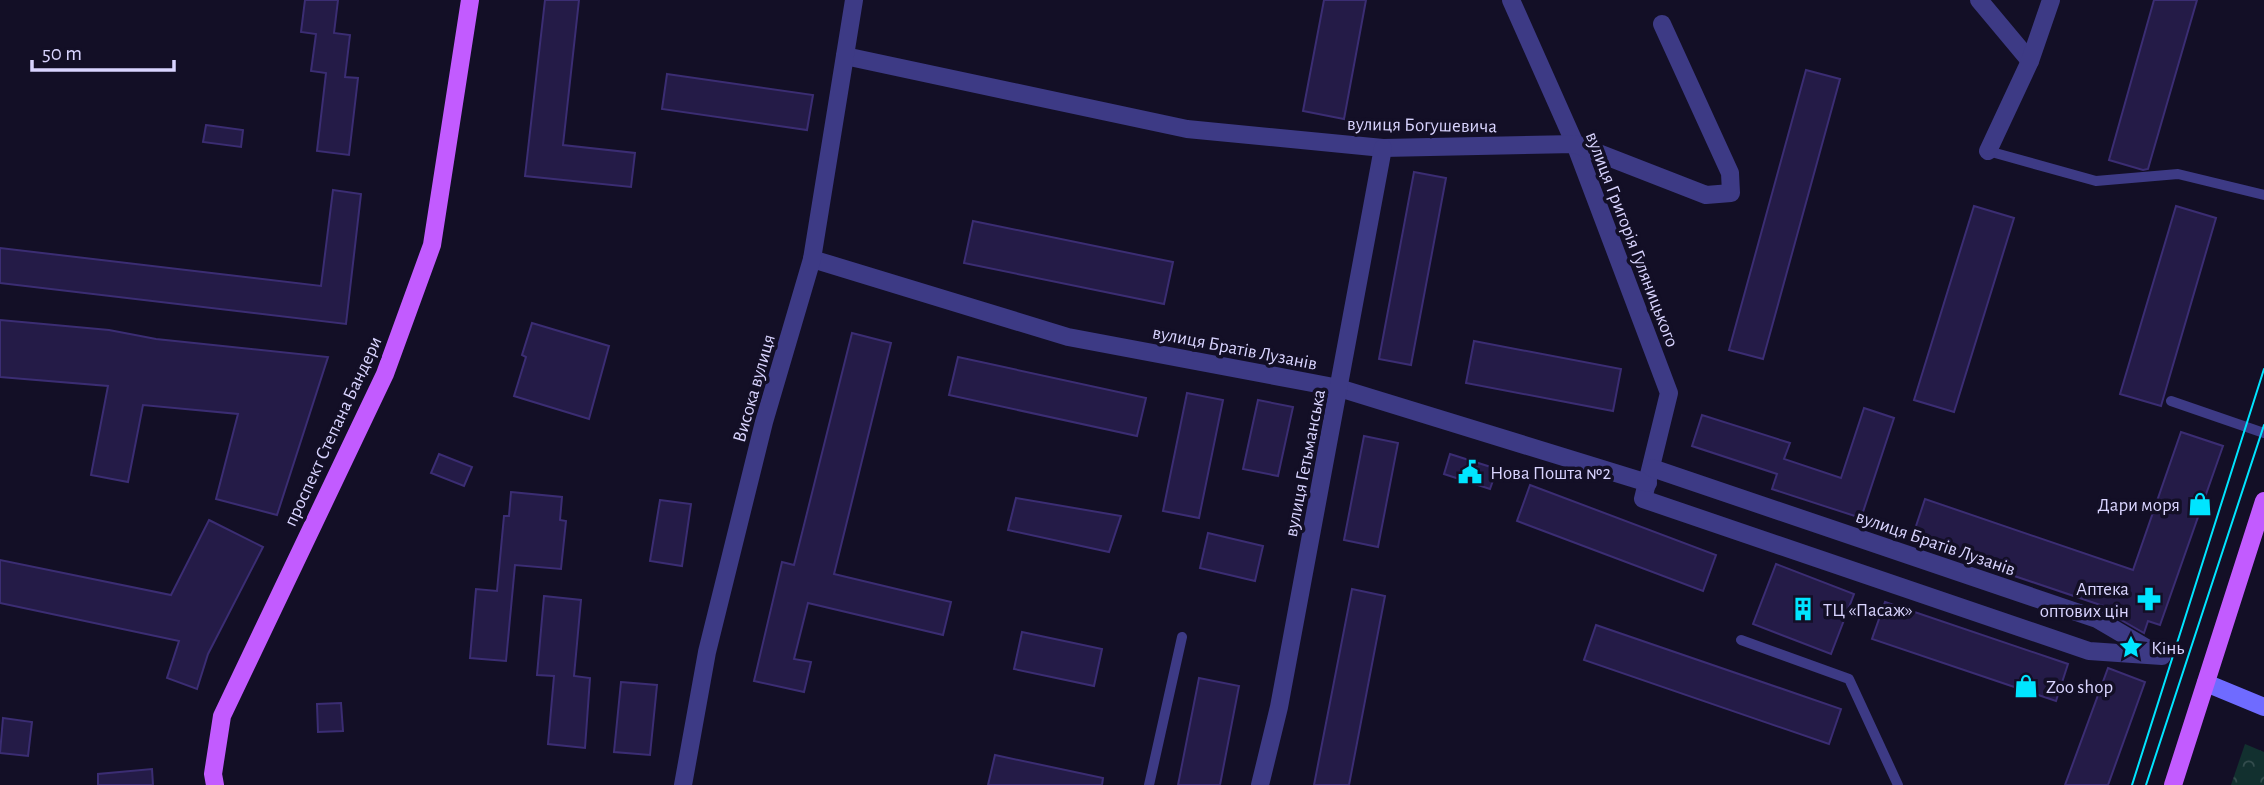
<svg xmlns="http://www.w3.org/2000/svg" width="2264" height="785" viewBox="0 0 2264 785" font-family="'Alegreya Sans',sans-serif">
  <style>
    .forest { fill: url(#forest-crowns) }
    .building { fill: #241b47; stroke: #3b2d73; stroke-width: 2 }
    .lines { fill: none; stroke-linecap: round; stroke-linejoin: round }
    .lane { stroke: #3d3a85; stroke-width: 10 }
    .street { stroke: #3d3a85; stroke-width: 18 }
    .secondary { stroke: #6f6bff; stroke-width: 18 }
    .primary { stroke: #c25bff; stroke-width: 18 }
    .tram { stroke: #00e5ff; stroke-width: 2 }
    .labels { text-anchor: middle; stroke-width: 7; stroke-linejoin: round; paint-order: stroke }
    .street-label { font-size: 19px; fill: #d9d4ff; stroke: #130f26 }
    .poi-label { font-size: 19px; fill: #d9d4ff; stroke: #130f26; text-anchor: start }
  </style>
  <defs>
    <pattern id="forest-crowns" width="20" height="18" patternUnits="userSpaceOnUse" patternTransform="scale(1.75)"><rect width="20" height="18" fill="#12302f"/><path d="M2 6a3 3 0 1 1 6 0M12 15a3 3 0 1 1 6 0" fill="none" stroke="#344d4e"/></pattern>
  </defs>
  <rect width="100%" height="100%" fill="#130f26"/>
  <!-- forest -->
  <polygon class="forest" points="2245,744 2264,752 2264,785 2231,785"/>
  <!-- building -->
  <g class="building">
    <polygon points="305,0 338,0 334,33 350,35 345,77 358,78 349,155 317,151 326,73 311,71 316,34 301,32"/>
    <polygon points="545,0 579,0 563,145 635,153 631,187 525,176"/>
    <polygon points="1324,0 1366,0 1344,119 1303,111"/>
    <polygon points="2154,0 2197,0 2148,169 2143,170 2109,160"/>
    <polygon points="1806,70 1840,79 1763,359 1729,350"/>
    <polygon points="667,74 813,95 807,130 662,109"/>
    <polygon points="206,125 243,130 241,147 203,142"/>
    <polygon points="1414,172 1446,178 1411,365 1379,359"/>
    <polygon points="333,190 361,194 346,324 0,283 0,248 321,286"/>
    <polygon points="1974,206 2014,218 1954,412 1914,400"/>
    <polygon points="2176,206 2216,218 2161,406 2120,394"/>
    <polygon points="973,221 1173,262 1164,304 964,263"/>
    <polygon points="0,320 109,330 156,339 328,357 277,515 216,499 238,414 143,405 128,482 91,475 108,386 0,377"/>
    <polygon points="532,323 609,346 589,419 514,396 526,357 522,355"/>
    <polygon points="852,333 891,343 834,574 951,602 943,635 808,603 794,659 811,662 804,692 754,681 782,562 794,565"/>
    <polygon points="1474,341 1621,369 1613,411 1466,383"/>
    <polygon points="958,357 1146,398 1137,436 949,395"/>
    <polygon points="1187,393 1223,400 1199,518 1163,511"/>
    <polygon points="1258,400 1293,407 1278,476 1243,469"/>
    <polygon points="1864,408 1894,418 1861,518 1772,489 1777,474 1692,446 1702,415 1790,443 1784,459 1841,478"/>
    <polygon points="2181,432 2223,446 2160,625 2148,621 2144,633 2116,617 2118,611 1911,541 1925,499 2133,570"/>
    <polygon points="1364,436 1398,443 1378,547 1344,540"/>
    <polygon points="439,454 472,467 464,486 431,473"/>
    <polygon points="1450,454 1497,469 1490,489 1444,474"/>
    <polygon points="1530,485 1716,555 1703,591 1517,521"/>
    <polygon points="511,492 562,497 560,520 566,521 561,569 515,565 506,661 470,658 476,589 497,591 504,516 509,516"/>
    <polygon points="1016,498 1121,516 1109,552 1008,530"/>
    <polygon points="660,500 691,504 682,566 650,561"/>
    <polygon points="209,520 263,547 208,654 197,689 167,678 179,641 0,603 0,560 171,595"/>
    <polygon points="1208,533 1263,546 1255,581 1200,568"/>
    <polygon points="1776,564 1854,594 1831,654 1753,624"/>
    <polygon points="1352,589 1385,596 1349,785 1314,785"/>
    <polygon points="544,596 581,600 574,676 590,678 585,748 548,744 554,676 537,675"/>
    <polygon points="1885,602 2068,664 2056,701 1872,639"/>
    <polygon points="1596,625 1841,709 1829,744 1584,660"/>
    <polygon points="1022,632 1102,649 1094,686 1014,669"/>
    <polygon points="2108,668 2145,682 2108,785 2065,785"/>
    <polygon points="1199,678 1239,686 1220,785 1178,785"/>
    <polygon points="621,682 657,685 650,755 614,752"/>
    <polygon points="341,703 343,731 318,732 317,704"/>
    <polygon points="3,718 32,722 28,756 0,753"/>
    <polygon points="995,755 1103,778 1102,785 988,785"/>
    <polygon points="152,769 153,785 98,785 98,774"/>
  </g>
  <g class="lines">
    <!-- lane -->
    <g class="lane">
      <polyline points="1988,151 2096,181 2178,174 2264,195"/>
      <polyline points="2171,401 2264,433"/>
      <polyline points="1741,640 1849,679 1898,785"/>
      <polyline points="1149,785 1182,637"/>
    </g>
    <!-- street -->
    <g class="street">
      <polyline points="1511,0 1575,144 1669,393 1643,499 2089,651 2162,656"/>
      <polyline points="1979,0 2030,61"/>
      <polyline points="845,56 1187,129 1383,148 1575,144 1706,195 1731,193 1730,173 1662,24"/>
      <polyline points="1988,151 2030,61 2051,0"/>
      <polyline points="812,259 1068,337 1339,388 1648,483"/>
      <polyline points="1652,468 2097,619 2155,653"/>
      <polyline points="683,785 707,652 764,422 812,259 854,0"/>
      <polyline points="1260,785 1279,707 1383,148"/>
    </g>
    <!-- secondary -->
    <polyline class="secondary" points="2206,683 2264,707"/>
    <!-- primary -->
    <g class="primary">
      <polyline points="215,785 213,774 222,716 385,374 432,245 470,0"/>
      <polyline points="2173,785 2264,501"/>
    </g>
    <!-- tram -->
    <g class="tram">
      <polyline points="2132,785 2264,369"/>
      <polyline points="2146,785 2264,425"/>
    </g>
  </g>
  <!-- icons -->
  <defs>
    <g id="civic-bare" transform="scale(1.89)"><path d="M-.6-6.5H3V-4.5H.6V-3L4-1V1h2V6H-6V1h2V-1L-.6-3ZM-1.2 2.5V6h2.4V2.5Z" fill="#00e5ff" stroke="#130f26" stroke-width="2.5" paint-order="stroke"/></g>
    <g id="shop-bare" transform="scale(1.89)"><path d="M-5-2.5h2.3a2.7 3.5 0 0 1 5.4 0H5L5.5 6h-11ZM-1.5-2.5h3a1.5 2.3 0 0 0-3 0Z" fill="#00e5ff" stroke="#130f26" stroke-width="2.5" paint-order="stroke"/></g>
    <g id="pharmacy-bare" transform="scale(1.89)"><path d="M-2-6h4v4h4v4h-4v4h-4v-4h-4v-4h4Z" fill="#00e5ff" stroke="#130f26" stroke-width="2.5" paint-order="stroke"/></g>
    <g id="building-bare" transform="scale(1.89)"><path d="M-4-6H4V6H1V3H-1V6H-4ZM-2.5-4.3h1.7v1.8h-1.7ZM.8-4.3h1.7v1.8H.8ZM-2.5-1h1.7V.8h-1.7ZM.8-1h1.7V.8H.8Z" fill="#00e5ff" stroke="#130f26" stroke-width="2.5" paint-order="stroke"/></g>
    <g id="sight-bare" transform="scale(1.89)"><path d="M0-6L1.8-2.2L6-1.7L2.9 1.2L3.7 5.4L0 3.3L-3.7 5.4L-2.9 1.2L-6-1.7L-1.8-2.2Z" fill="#00e5ff" stroke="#130f26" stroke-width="2.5" paint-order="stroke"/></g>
  </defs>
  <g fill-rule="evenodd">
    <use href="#civic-bare" x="1470" y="472"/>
    <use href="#shop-bare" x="2200" y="504"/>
    <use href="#pharmacy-bare" x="2149" y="599"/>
    <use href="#building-bare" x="1803" y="609"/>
    <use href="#sight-bare" x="2131" y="647"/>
    <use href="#shop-bare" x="2026" y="686"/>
  </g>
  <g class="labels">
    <!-- street labels -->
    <g class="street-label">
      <text transform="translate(1422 124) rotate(1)" y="7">вулиця Богушевича</text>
      <text transform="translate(1633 239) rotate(69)" y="7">вулиця Григорія Гуляницького</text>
      <text transform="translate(1235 347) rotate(11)" y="7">вулиця Братів Лузанів</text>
      <text transform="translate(753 388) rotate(-74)" y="7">Висока вулиця</text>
      <text transform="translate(332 431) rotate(-65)" y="7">проспект Степана Бандери</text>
      <text transform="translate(1304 463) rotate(-79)" y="7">вулиця Гетьманська</text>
      <text transform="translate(1936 542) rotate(19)" y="7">вулиця Братів Лузанів</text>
    </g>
    <!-- poi labels -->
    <g class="poi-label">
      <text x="1490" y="479">Нова Пошта №2</text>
      <text x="2180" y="511" text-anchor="end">Дари моря</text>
      <text x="2129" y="595" text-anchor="end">Аптека<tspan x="2129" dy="22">оптових цін</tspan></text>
      <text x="1823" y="616">ТЦ «Пасаж»</text>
      <text x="2151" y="654">Кінь</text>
      <text x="2046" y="693">Zoo shop</text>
    </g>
  </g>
  <!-- scale -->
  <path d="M32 60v10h142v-10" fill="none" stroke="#d9d4ff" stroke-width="3.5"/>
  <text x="42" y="60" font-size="21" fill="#d9d4ff" stroke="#130f26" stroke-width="5" paint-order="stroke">50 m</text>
</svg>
